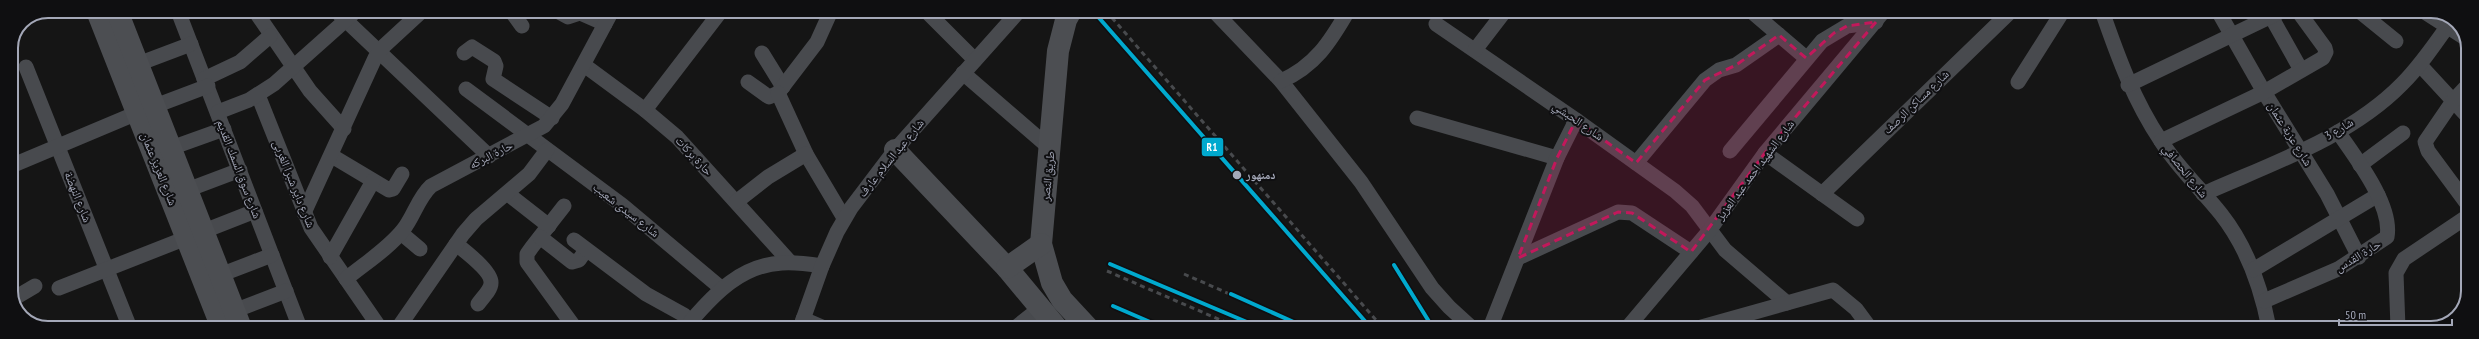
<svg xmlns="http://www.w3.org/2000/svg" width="2479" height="339" viewBox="0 0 2479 339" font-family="'PT Sans Narrow','Noto Naskh Arabic',sans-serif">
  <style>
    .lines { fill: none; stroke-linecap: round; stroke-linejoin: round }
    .street { stroke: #484a4e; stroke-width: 15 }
    .secondary { stroke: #4c4e52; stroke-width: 22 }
    .rail { stroke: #484a4d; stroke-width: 3; stroke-dasharray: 5 4; stroke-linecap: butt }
    .rail-1-casing { stroke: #0f0f11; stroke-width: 7 }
    .rail-1 { stroke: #00a9ce; stroke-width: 4 }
    .marked { fill: #c2185b; fill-opacity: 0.2; stroke: #c2185b; stroke-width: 3; stroke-dasharray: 8 5; stroke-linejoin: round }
    .stop-dot { fill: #a4a8b8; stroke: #0f0f11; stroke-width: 1.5 }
    .labels { text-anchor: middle; stroke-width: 4; stroke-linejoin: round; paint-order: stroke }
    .street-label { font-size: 12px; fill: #a4a8b8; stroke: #0f0f11 }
    .stop-label { font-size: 12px; font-weight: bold; fill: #a4a8b8; stroke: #0f0f11; text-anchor: start }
    .rim { fill: none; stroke: #a4a8b8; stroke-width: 2 }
    .line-badge { stroke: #0f0f11; stroke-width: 1.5 }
    .badge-label { font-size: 11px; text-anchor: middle; font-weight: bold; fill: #fff }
  </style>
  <rect width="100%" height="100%" fill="#151515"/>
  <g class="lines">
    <!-- street -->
    <g class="street">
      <polyline points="178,11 300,328"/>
      <polyline points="255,11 310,91 344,129"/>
      <polyline points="336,11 489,156"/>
      <polyline points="511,11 522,26"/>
      <polyline points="557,11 568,17 580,13 605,24"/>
      <polyline points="926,11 975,60"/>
      <polyline points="1214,11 1281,81 1361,182 1432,288 1449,307 1472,328"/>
      <polyline points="1751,11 1806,58"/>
      <path d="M2102,11C2118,57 2134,101 2161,141C2178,168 2201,189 2221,214C2247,247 2261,287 2269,328"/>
      <polyline points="2218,11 2264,92 2327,194 2359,257"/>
      <polyline points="2268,11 2301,70"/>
      <polyline points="2359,11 2396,41"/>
      <polyline points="2423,11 2465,38"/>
      <polyline points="1436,24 1576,120 1675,191 1692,206 1725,250 1787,303"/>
      <polyline points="1475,50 1505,11"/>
      <polyline points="464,53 472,47 494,61 496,66 493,79 552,118"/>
      <polyline points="762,53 783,87"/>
      <polyline points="138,64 191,44"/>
      <polyline points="584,65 645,110 677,137 790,262"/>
      <polyline points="2420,65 2468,117"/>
      <polyline points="26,67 130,328"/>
      <polyline points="963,73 1051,149"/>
      <polyline points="204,79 240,62 270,36"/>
      <path d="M1281,81C1315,66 1330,42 1348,11"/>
      <polyline points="748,82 769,97 778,93 817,42 831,11"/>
      <polyline points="2018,82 2063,11"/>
      <polyline points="2128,85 2282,11"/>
      <polyline points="2468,85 2453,101 2425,142 2428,151 2468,205"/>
      <polyline points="466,89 622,205 721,288"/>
      <polyline points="778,93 806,154 844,218"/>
      <polyline points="258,95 311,228 380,328"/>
      <polyline points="155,106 208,86"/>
      <polyline points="645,110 721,11"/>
      <polyline points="218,112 249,100 274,84 356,11"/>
      <polyline points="1417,118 1557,158"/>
      <polyline points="2161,141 2264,92 2323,58 2326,52 2325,48 2298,11"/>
      <polyline points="171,148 224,129"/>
      <polyline points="1730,151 1822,41 1847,26 1876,22"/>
      <polyline points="1765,153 1857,219"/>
      <polyline points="332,156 389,190 393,189 402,174"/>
      <polyline points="1636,163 1705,80 1719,70 1736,65 1779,35"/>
      <polyline points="2360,165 2403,133"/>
      <polyline points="11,166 137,113"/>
      <polyline points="187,190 240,170"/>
      <polyline points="508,194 549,226"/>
      <polyline points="1822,194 2011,11"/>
      <path d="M2203,194C2270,164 2349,138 2402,84C2419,67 2433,47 2447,27"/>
      <polyline points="736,202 768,177 806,154"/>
      <polyline points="564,206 532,247 527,254 527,262 575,328"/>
      <polyline points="304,213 375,58 384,46 422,11"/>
      <polyline points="401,233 420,249"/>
      <polyline points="540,237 572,262 579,260 586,250"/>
      <polyline points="574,240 646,294 684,315 697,328"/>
      <path d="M456,244C465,251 492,272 491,283C491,290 482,298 478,304"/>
      <polyline points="330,257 373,181"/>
      <polyline points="1518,258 1618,212 1632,213 1691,252"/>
      <polyline points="2253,270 2378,195"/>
      <polyline points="220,275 272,255"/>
      <path d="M346,279C364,264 388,249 403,230C414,216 418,198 431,186L544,126L562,104L612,11"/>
      <polyline points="59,288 255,211"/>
      <polyline points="13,299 35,286"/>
      <path d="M2264,301L2338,269L2387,237C2393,205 2355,157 2338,132"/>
      <polyline points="234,311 286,291"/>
      <polyline points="803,319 824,328"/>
      <path d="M691,321C715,293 742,265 782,263C795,262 809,264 822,266"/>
      <polyline points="398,328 463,234 476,219 529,174 547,150"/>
      <polyline points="800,328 822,266 837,232 851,208 895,150 1019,11"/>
      <polyline points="1015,328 1040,308"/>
      <polyline points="1490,328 1557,158 1576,120"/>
      <polyline points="1627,328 1709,231 1765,153 1884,11"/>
      <polyline points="1698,328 1833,290 1856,309 1870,328"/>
      <polyline points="2398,328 2396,273 2404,259 2468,216"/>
    </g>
    <!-- secondary -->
    <g class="secondary">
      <polyline points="97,11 222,328"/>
      <polyline points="117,11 241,328"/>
      <polyline points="1071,11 1066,20 1058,51 1041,244 1052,283 1062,300 1088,328"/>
      <polyline points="895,150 1007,268 1057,328"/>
      <polyline points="1007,268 1041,244"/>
    </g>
    <!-- rail -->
    <g class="rail">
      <polyline points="1106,11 1383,328"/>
      <polyline points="1110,264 1261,328"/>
      <polyline points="1394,265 1433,328"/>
      <polyline points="1107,271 1239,328"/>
      <polyline points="1184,274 1307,328"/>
      <polyline points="1113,306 1164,328"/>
    </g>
    <!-- rail-1 casing -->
    <g class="rail-1-casing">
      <g id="rail-1">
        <polyline points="1093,11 1371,328"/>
        <polyline points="1110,264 1261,328"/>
        <polyline points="1394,265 1433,328"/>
        <polyline points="1231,294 1307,328"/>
        <polyline points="1113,306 1164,328"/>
      </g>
    </g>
    <!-- rail-1 -->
    <use href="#rail-1" class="rail-1"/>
  </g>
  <!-- marked area -->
  <path class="marked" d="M1876,22L1765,153L1691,252L1632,213L1618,212L1518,258L1557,158L1576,120L1636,163L1705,80L1736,65L1779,35L1806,58L1834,33L1847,26Z"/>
  <!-- markers -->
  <circle class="stop-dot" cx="1237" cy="175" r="5"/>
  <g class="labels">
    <!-- street labels -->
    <g class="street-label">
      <text transform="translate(1916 102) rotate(-44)" y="4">شارع مساكن الرصف</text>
      <text transform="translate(1578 121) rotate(35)" y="4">شارع الحبشي</text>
      <text transform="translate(2339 129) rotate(-31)" y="4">شارع 3</text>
      <text transform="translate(2290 134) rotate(58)" y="4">شارع عزبة عثمان</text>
      <text transform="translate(491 155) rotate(-27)" y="4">حارة البركه</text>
      <text transform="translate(694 156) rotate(47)" y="4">حارة بركات</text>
      <text transform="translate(891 158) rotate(-51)" y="4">شارع عبد السلام عارف</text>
      <text transform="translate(159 169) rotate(68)" y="4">شارع العزيز عثمان</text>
      <text transform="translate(239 169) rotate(69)" y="4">شارع سوق السمك القديم</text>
      <text transform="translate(1755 170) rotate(-53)" y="4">شارع الشهيد احمد عبد العزيز</text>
      <text transform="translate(2185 171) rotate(51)" y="4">شارع الحصافي</text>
      <text transform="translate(1048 176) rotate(-84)" y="4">طريق النصر</text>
      <text transform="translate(294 184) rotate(68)" y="4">شارع داير شبرا الغربى</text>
      <text transform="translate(78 197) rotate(68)" y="4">شارع النهضة</text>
      <text transform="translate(626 210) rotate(38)" y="4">شارع سيدى شعيب</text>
      <text transform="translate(2358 256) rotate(-31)" y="4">حارة القدس</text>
    </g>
    <!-- stop labels -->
    <g class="stop-label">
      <text x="1246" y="179">دمنهور</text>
    </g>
  </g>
  <!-- crop -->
  <path d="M0 0H2479V339H0ZM48 18H2431A30 30 0 0 1 2461 48V291A30 30 0 0 1 2431 321H48A30 30 0 0 1 18 291V48A30 30 0 0 1 48 18Z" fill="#0f0f11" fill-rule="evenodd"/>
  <path class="rim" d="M48 18H2431A30 30 0 0 1 2461 48V291A30 30 0 0 1 2431 321H48A30 30 0 0 1 18 291V48A30 30 0 0 1 48 18Z"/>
  <rect class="line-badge" x="1201" y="137" width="23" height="20" rx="4" fill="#00a9ce"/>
  <g class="badge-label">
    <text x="1212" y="151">R1</text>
  </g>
  <!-- scale -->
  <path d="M2339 319v6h113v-6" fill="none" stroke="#a4a8b8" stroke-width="2"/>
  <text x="2345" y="319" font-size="12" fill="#a4a8b8" stroke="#0f0f11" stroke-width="3" paint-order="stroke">50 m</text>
</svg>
